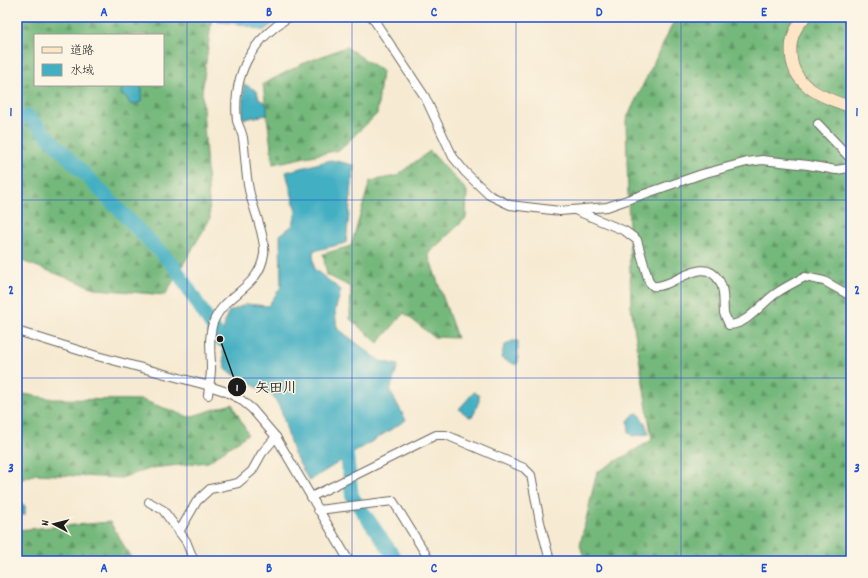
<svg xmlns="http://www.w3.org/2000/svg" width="868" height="578" viewBox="0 0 868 578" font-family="Dekko,'Klee One',sans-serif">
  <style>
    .forest { fill: url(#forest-firs); stroke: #486a4c; fill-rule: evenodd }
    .water { fill: #43afc2; stroke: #30666f }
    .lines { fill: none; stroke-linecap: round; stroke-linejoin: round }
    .river { stroke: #43afc2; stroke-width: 14 }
    .street-casing { stroke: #68645c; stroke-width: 10 }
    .secondary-casing { stroke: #68645c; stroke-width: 12 }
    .street { stroke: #fff; stroke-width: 8 }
    .secondary { stroke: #fee5c5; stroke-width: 11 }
    .grid { fill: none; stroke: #1d4ed8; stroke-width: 1; stroke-opacity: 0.55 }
    .leader { fill: none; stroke: #1c1c1c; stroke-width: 1.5 }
    .callout-dot { fill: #1c1c1c; stroke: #fcf5e5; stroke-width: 1.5 }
    .mark-label { font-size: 12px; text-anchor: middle; font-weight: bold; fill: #fff }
    .callout-label { font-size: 14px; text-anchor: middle; font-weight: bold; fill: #1c1c1c; stroke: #fcf5e5; stroke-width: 3; stroke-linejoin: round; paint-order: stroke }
    .neatline { fill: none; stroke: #1d4ed8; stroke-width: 1.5 }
    .grid-label { font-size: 13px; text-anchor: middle; font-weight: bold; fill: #1d4ed8 }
  </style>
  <defs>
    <pattern id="forest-firs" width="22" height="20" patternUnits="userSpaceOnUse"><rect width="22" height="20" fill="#74b87c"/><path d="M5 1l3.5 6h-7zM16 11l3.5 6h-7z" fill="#5e9565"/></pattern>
  </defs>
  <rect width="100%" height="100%" fill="#fcf5e5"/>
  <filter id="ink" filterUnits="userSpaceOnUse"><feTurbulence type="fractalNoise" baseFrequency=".025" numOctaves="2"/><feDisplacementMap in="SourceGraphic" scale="8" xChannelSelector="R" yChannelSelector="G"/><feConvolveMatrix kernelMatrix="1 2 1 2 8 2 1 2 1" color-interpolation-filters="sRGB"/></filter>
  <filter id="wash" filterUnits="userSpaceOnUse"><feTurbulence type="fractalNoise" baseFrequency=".012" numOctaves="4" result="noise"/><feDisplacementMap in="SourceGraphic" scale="16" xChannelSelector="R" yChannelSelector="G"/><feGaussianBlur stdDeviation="0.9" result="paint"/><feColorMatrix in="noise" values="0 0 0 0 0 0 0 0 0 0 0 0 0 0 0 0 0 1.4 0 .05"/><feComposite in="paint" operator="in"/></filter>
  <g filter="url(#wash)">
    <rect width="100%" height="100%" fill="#f6ead2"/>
    <!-- forest -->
    <g class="forest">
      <path d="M17,17H212L202,92L210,219L165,295L97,289L17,259ZM35,35H163V85H35Z"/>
      <polygon points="676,17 851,17 851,561 585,561 580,545 597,472 652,440 631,307 626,120"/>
      <polygon points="346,47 382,71 377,114 339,150 273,164 263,84 304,63"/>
      <polygon points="430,151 467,191 466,218 428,254 457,338 434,337 404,313 378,343 350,319 351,287 327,275 323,254 351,246 370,181 396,176"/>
      <polygon points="17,393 53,399 142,400 189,417 232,404 248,434 208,462 152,468 121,478 36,474 17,481"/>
      <polygon points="110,522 133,561 17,561 17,530"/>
    </g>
    <!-- water -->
    <g class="water">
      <polygon points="216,17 281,17 263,31 240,24 218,22"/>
      <polygon points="244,84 257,91 259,99 267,104 267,115 244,119 242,117"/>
      <polygon points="122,85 140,85 142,90 141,102 131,105 126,97 121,95"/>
      <path d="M331,160L354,165L346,243L313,251L314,269L341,290L335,311L337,328L380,361L398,365L390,391L406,420L309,481L293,452L281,410L274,397L226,370C221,350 221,332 228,312L247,304L268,306L281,287L280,235L293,225L296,211L286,172Z"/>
      <polygon points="512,341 518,341 518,362 516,365 501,358 504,346"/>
      <polygon points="474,392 479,395 479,401 473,416 469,417 459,409"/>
      <polygon points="638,413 645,423 649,434 632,436 629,433 628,421 634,414"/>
      <polygon points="17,500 25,506 25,515 17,515"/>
    </g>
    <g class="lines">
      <!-- river -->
      <g class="river">
        <polyline points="28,116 174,266 220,339 239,350"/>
        <polyline points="345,440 352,496 397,561"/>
      </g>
    </g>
  </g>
  <g filter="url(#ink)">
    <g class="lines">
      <!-- street casing -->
      <g class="street-casing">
        <g id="street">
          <polyline points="372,17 425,97 453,157 465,172 489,195 510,205 560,211 607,207 702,174 747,162 762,160 808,165 836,170 849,168 851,165"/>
          <polyline points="818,124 851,159"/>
          <path d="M577,211L625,231L637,240L649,282L653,286C674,289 703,252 720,282C725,291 723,304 724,313C725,317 728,321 729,325C748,324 761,304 775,294C785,287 795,282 805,277L824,281L851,296"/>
          <polyline points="17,331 97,356 206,385 224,391 240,399 252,409 276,437 349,561"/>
          <path d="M208,395C209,386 211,377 211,368C211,353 208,337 213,323C224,293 259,290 264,254C266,240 255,212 251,198C245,178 246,159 243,138C242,132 239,127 237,121C236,113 236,102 237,94C241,59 260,35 289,17"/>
          <polyline points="311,497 436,435 446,435 524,468 531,475 540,522 550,561"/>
          <polyline points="149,502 163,510 186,541 194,561"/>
          <polyline points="318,510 393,501 430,561"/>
          <polyline points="179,532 197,501 210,489 238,483 252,471 262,453 276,437"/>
        </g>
      </g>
      <!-- secondary casing -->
      <g class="secondary-casing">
        <path id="secondary" d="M805,17C796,27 791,36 791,50C790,86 822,97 851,107"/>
      </g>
      <!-- street -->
      <use href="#street" class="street"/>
      <!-- secondary -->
      <use href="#secondary" class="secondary"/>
    </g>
  </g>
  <!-- grid -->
  <path class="grid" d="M187,17V561M352,17V561M516,17V561M681,17V561M17,200H851M17,378H851"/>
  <!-- callouts -->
  <path class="leader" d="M220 339L237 387"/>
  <g class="callout-dot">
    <circle cx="220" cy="339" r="4"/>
    <circle cx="237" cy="387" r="10"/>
  </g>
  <g class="mark-label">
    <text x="237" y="391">1</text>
  </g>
  <g class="callout-label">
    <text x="276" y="392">矢田川</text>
  </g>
  <!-- margin -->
  <rect width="868" height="578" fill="none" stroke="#fcf5e5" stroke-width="44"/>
  <!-- legend -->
  <rect x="34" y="34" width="130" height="52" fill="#fcf5e5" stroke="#a29e95"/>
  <rect x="42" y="47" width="20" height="6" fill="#fee5c5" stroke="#a29e95"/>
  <text x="70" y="54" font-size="12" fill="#1c1c1c">道路</text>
  <rect x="42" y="64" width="20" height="12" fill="#43afc2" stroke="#a29e95"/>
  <text x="70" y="74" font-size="12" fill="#1c1c1c">水域</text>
  <!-- north arrow -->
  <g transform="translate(54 524) rotate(277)" stroke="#fcf5e5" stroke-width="3" paint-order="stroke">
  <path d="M0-3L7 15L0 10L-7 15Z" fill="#1c1c1c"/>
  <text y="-6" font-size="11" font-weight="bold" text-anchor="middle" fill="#1c1c1c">N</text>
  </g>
  <rect x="22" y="22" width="824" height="534" class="neatline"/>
  <g class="grid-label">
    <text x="104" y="16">A</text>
    <text x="269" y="16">B</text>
    <text x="434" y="16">C</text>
    <text x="599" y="16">D</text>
    <text x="764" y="16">E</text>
    <text x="11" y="116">1</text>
    <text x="857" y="116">1</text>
    <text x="11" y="294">2</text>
    <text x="857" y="294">2</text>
    <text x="11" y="472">3</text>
    <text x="857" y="472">3</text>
    <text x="104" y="572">A</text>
    <text x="269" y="572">B</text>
    <text x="434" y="572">C</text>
    <text x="599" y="572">D</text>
    <text x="764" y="572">E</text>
  </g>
</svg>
